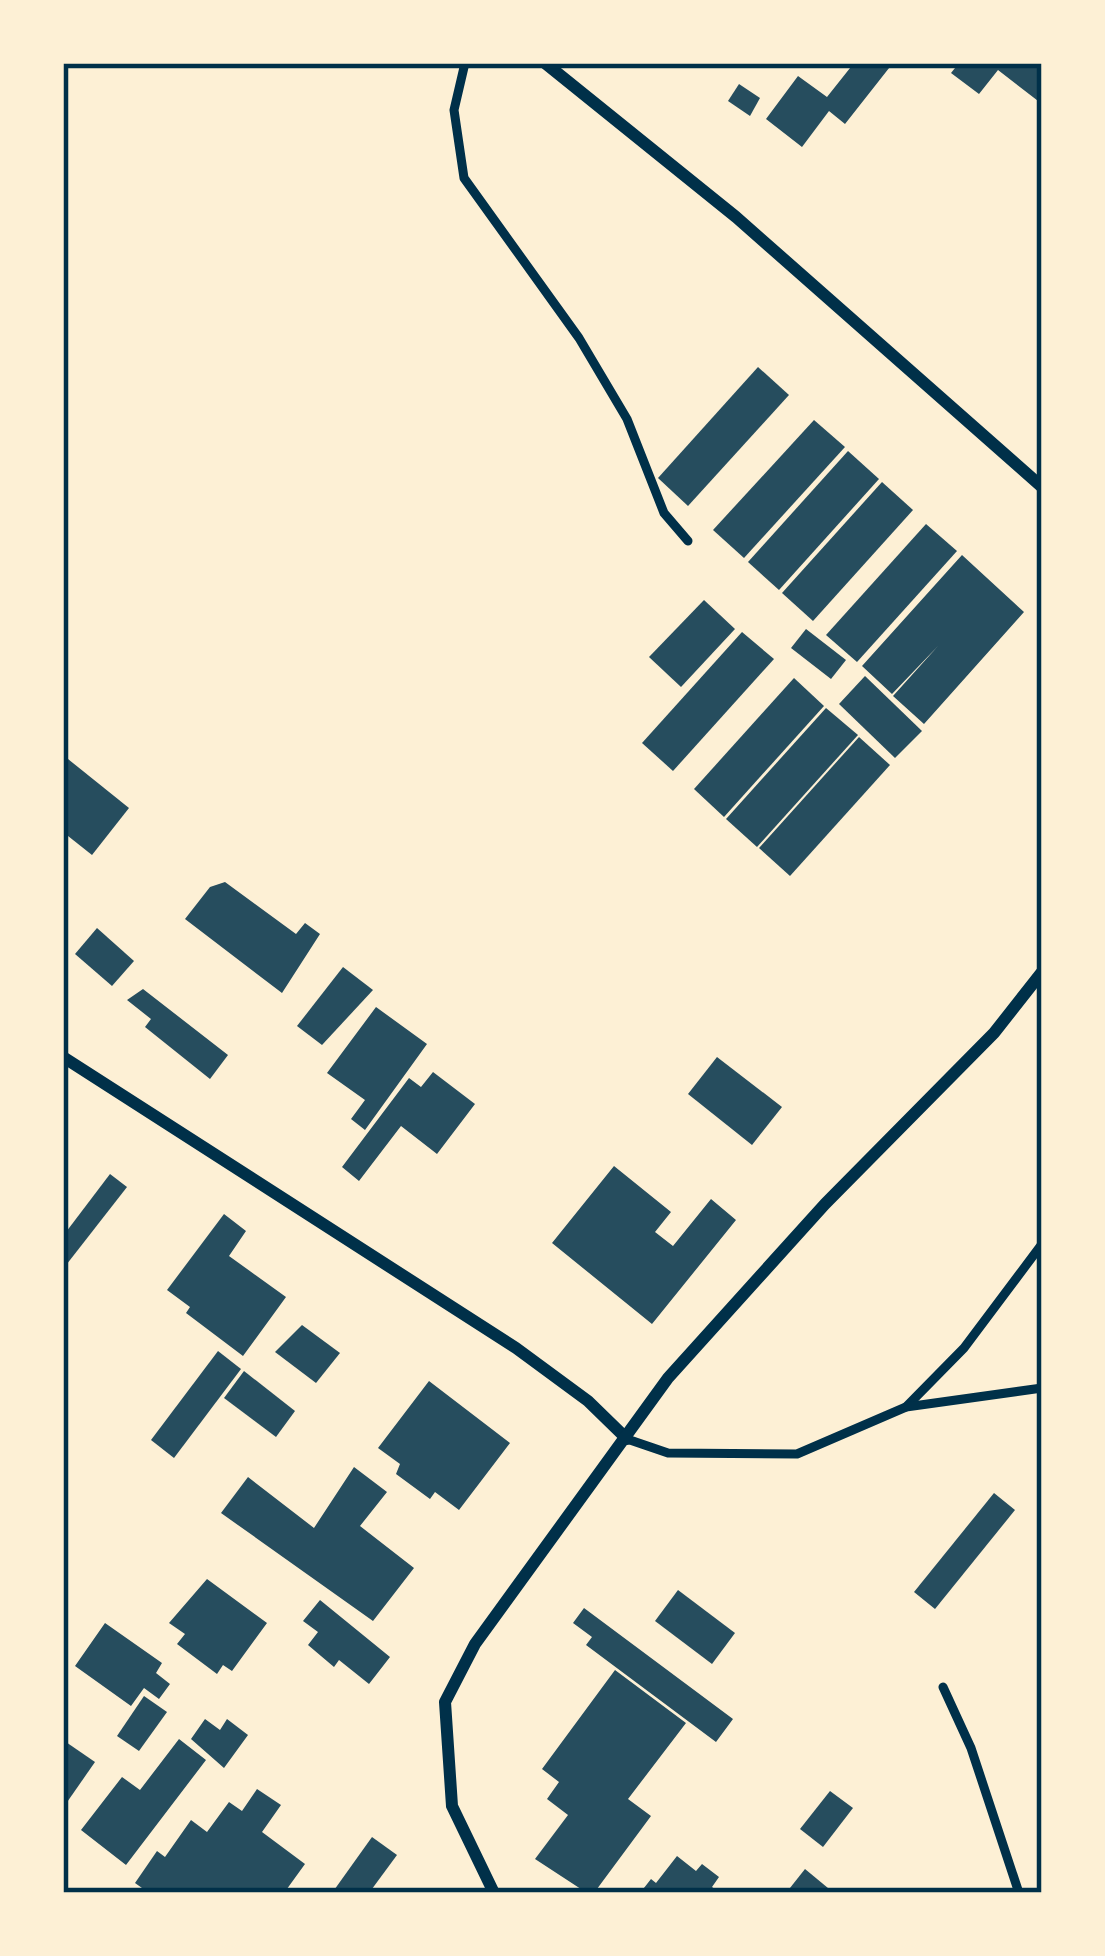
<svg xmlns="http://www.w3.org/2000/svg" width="1105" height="1956" viewBox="0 0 1105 1956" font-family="Raleway,sans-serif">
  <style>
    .building { fill: #264d5e }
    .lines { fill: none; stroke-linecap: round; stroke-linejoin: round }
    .service { stroke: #003049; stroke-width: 9 }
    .minor { stroke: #003049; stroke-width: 12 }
    .neatline { fill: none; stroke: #003049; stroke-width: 4.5 }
  </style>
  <rect width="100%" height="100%" fill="#fdf0d5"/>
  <!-- building -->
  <g class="building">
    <polygon points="854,63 893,63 845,124 829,111 802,147 766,119 798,76 827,97"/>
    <polygon points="959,63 1042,63 1042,104 998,70 979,94 951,73"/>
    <polygon points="739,84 760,98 750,116 728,101"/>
    <polygon points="758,367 789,395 688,506 658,478"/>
    <polygon points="814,420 845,447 744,558 713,530"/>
    <polygon points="848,451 879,479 779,590 748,562"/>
    <polygon points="882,482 913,510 813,621 782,593"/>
    <polygon points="926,524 957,551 857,662 826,635"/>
    <polygon points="962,555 1024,612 924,724 893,696 938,646 892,694 862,666"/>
    <polygon points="704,600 735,629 681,687 649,657"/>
    <polygon points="806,629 846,660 831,679 791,648"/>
    <polygon points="742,632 774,659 673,771 642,743"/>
    <polygon points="865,676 922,731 895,758 839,704"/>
    <polygon points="794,678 824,706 724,817 694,789"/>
    <polygon points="826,708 858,735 757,847 726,819"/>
    <polygon points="859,737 890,765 790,876 759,848"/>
    <polygon points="63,755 129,808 92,855 63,832"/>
    <polygon points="225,882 296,934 305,923 320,934 282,993 185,919 210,887"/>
    <polygon points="97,928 134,961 112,986 75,954"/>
    <polygon points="343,967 373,990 322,1045 297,1026"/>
    <polygon points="143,989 228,1055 210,1079 145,1027 151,1019 127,1000"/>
    <polygon points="376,1007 427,1044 365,1130 351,1119 365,1100 327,1073"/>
    <polygon points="717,1057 782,1107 752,1145 688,1094"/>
    <polygon points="433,1072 475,1104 437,1154 401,1126 359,1181 342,1167 409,1078 421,1087"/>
    <polygon points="614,1166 671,1212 655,1232 673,1246 711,1199 736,1220 652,1324 552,1243"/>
    <polygon points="110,1174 127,1187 63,1269 63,1236"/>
    <polygon points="224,1214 246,1231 229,1256 286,1297 243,1356 186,1313 190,1307 167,1290"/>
    <polygon points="302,1325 340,1353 316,1383 275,1352"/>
    <polygon points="218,1351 241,1369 174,1458 151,1440"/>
    <polygon points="244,1371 295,1411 276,1437 224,1398"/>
    <polygon points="429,1381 510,1443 459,1510 435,1492 430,1499 396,1474 400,1464 378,1448"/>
    <polygon points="354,1467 387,1492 360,1526 414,1568 373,1621 221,1513 248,1477 314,1528"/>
    <polygon points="994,1493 1015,1510 935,1609 914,1592"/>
    <polygon points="207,1579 267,1623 232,1671 223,1665 217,1674 177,1644 185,1634 169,1623"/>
    <polygon points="678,1590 735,1633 712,1664 655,1621"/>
    <polygon points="320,1600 390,1657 369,1684 339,1660 334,1667 308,1645 318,1632 303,1621"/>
    <polygon points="584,1608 733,1719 716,1742 586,1645 592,1637 573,1623"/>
    <polygon points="105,1623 162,1663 156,1673 170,1684 159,1699 144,1688 131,1706 75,1666"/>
    <polygon points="615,1670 686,1723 628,1799 651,1816 594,1893 587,1893 535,1859 568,1815 547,1799 559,1782 542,1769"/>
    <polygon points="144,1696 167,1712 139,1751 117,1736"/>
    <polygon points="205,1719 220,1730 227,1719 248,1735 224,1768 191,1739"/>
    <polygon points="179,1739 206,1760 126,1865 81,1830 122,1777 140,1790"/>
    <polygon points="63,1740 95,1762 63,1808"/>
    <polygon points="257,1789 281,1805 262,1832 305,1864 284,1893 149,1893 135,1883 157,1851 165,1857 191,1820 207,1832 229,1802 242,1811"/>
    <polygon points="830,1791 853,1808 823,1847 800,1829"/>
    <polygon points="372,1837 397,1855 369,1893 332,1893"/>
    <polygon points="677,1856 696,1871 702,1864 719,1877 712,1887 720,1893 640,1893 651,1879 656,1883"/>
    <polygon points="805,1869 834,1893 786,1893"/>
  </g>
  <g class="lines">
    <!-- service -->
    <g class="service">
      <polyline points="465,63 454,110 464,178 579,338 627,419 664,513 688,541"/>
      <polyline points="906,1407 964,1348 1042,1244"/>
      <polyline points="627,1439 668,1453 797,1454 906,1407 1042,1388"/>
      <polyline points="943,1687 971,1748 1019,1893"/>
    </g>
    <!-- minor -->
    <g class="minor">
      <polyline points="545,63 736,217 1042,487"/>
      <polyline points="63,1057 516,1348 588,1401 627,1439"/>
      <polyline points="494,1893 452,1806 445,1702 475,1644 668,1378 825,1204 994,1033 1042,972"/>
    </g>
  </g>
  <!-- border -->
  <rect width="1105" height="1956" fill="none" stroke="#fdf0d5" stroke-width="132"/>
  <rect x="66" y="66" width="973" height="1824" class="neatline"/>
</svg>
